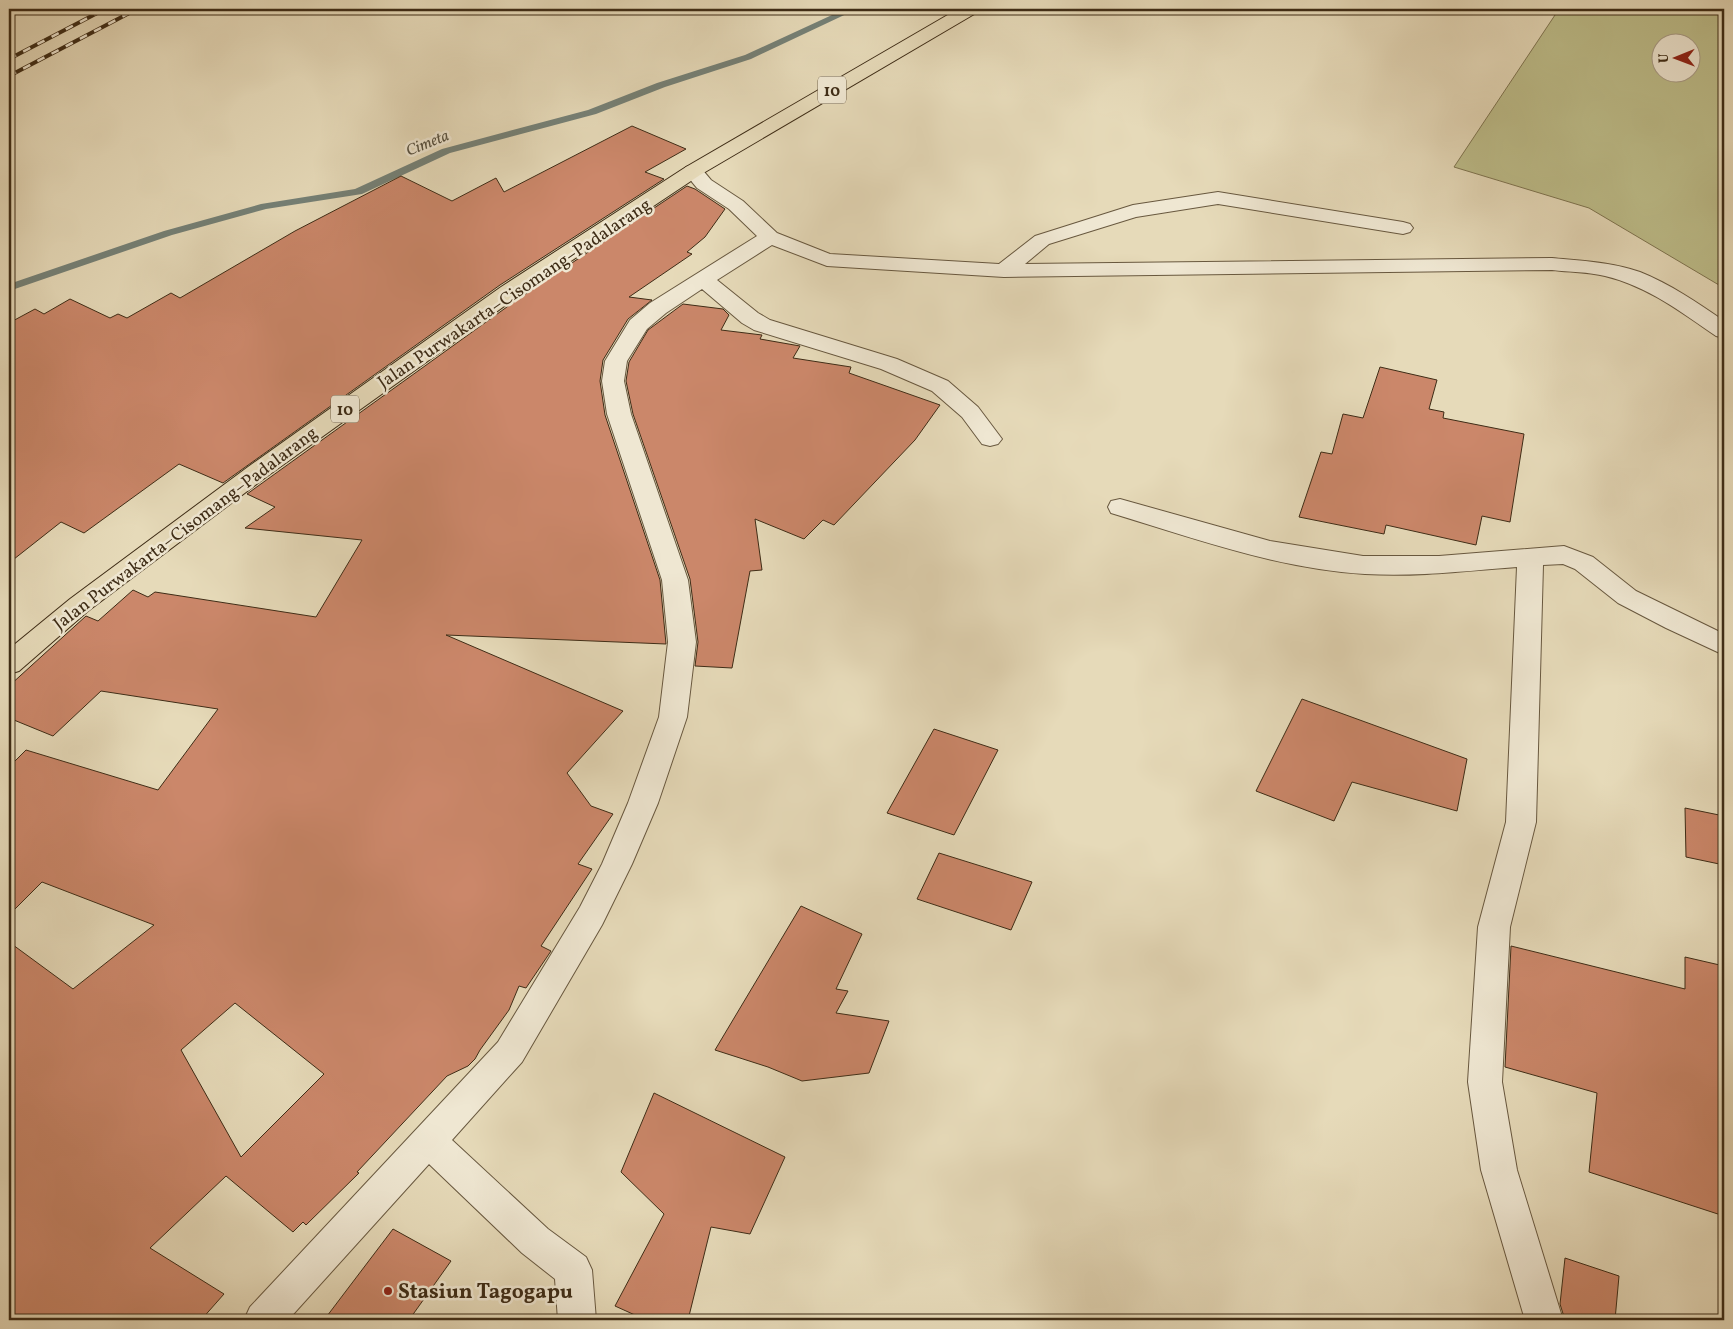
<svg xmlns="http://www.w3.org/2000/svg" width="1733" height="1329" viewBox="0 0 1733 1329" font-family="Vollkorn,serif">
  <style>
    .green { fill: #bdbd8a; stroke: #7e7450; fill-rule: evenodd }
    .lines { fill: none; stroke-linecap: round; stroke-linejoin: round }
    .stream { fill: #758177; fill-rule: evenodd }
    .building { fill: #cb876a; stroke: #3e2c16; fill-rule: evenodd }
    .minor-casing { stroke: #68583f; stroke-width: 2 }
    .highway-casing { stroke: #3e2c16; stroke-width: 2 }
    .minor { fill: #efe7d2; fill-rule: evenodd }
    .highway { fill: #e6dab9; fill-rule: evenodd }
    .rail-casing { stroke: #3e2c16; stroke-width: 4 }
    .rail { stroke: #efe7d2; stroke-width: 2.5; stroke-dasharray: 8; stroke-linecap: butt }
    .poi-dot { fill: #8f2418; stroke: #efe7d2; stroke-width: 2 }
    .labels { text-anchor: middle; stroke-width: 5; stroke-linejoin: round; paint-order: stroke }
    .shield { fill: #efe7d2; stroke: #73644e; stroke-width: 1 }
    .shield-label { font-size: 16px; font-weight: bold; fill: #3e2c16 }
    .far-water-label { font-size: 16px; font-style: italic; fill: #554f3e; stroke: #efe7d2 }
    .street-label { font-size: 18px; fill: #3e2c16; stroke: #efe7d2 }
    .near-poi-label { font-size: 21px; font-weight: bold; fill: #3e2c16; stroke: #efe7d2; text-anchor: start }
  </style>
  <rect width="100%" height="100%" fill="#e6dab9"/>
  <filter id="stains"><feTurbulence type="fractalNoise" baseFrequency=".004" numOctaves="4"/><feColorMatrix values="0 0 0 0 .2 0 0 0 0 .09 0 0 0 0 .02 0 0 0 .5 -.17"/></filter>
  <radialGradient id="worn" r=".72"><stop offset=".6" stop-color="#630" stop-opacity="0"/><stop offset="1" stop-color="#630" stop-opacity=".3"/></radialGradient>
  <!-- green -->
  <path class="green" d="M1559,9H1724V288L1589,208L1454,167ZM1660,42H1690V72H1660Z"/>
  <g class="lines">
    <!-- stream -->
    <polygon class="stream" points="845,9 857,9 751,59 665,87 596,114 450,153 362,194 266,209 172,235 9,291 9,284 164,231 261,204 355,189 442,149 588,110 657,83 745,55"/>
  </g>
  <!-- building -->
  <g class="building">
    <polygon points="632,126 686,149 645,172 664,179 500,285 223,483 179,464 84,533 61,522 9,563 9,323 35,309 44,314 70,299 110,318 118,314 127,318 171,293 180,298 295,231 401,176 452,201 496,178 504,192"/>
    <path d="M687,186L695,189L725,209L705,237L687,252L692,254L629,297L652,300L628,319L603,360L600,381L605,415L660,580L666,644L446,635L623,711L567,773L591,806L613,814L578,864L592,869L541,946L551,951L526,988L519,986L509,1010L480,1050L475,1059L468,1066L447,1076L357,1172L359,1173L306,1225L303,1222L293,1232L226,1176L150,1248L224,1294L201,1320H9V942L73,989L154,925L42,882L9,915V767L26,750L158,790L218,709L101,691L53,736L9,718V686L86,616L98,621L133,590L148,597L155,592L316,617L362,540L245,528L275,507L247,494L518,299ZM235,1003L324,1074L241,1157L181,1050Z"/>
    <polygon points="683,304 723,309 729,315 721,330 762,335 760,339 800,346 793,358 851,367 849,373 940,405 915,440 834,525 823,520 804,539 755,519 762,570 750,571 732,668 695,666 698,642 690,579 633,414 626,381 629,362 648,330"/>
    <polygon points="1380,367 1437,380 1429,409 1444,412 1443,418 1524,434 1510,522 1482,516 1476,545 1386,525 1384,534 1299,517 1321,452 1332,454 1343,414 1363,418"/>
    <polygon points="1302,699 1467,759 1457,811 1352,782 1334,821 1256,791"/>
    <polygon points="934,729 998,750 954,835 887,813"/>
    <polygon points="1685,808 1724,816 1724,865 1686,857"/>
    <polygon points="939,853 1032,882 1011,930 917,899"/>
    <polygon points="801,906 862,934 836,989 848,991 836,1013 889,1021 869,1073 802,1081 768,1067 715,1050"/>
    <polygon points="1511,946 1685,989 1685,957 1724,966 1724,1216 1589,1172 1597,1093 1505,1067"/>
    <polygon points="654,1093 785,1157 750,1234 711,1227 688,1320 646,1320 615,1306 664,1214 621,1172"/>
    <polygon points="393,1229 451,1261 409,1320 324,1320"/>
    <polygon points="1565,1258 1619,1276 1615,1320 1565,1320 1560,1304"/>
  </g>
  <g class="lines">
    <!-- minor casing -->
    <g class="minor-casing">
      <g id="minor">
        <path d="M693,165L700,167L711,180L743,201L777,233L830,254L999,264L1035,236L1133,205L1218,192L1403,222L1410,224L1413,228L1410,232L1403,234L1218,204L1136,217L1049,244L1025,264L1552,258C1582,261 1612,262 1640,272C1670,284 1698,303 1724,321V338L1716,336C1681,312 1647,286 1605,276C1589,272 1569,272 1552,270L1004,277L827,266L772,245L717,280L758,313L770,320L897,359L948,381L978,407L1002,439L998,444L990,446L982,444L962,417L932,391L881,369L754,330L742,323L702,289L666,313L647,329L627,361L624,381L631,414L688,580L696,642L687,717L658,803L632,864L602,925L522,1062L452,1140L548,1229L586,1257L592,1270L596,1320H558L555,1279L522,1253L429,1164L288,1320H244L250,1307L498,1042L580,907L602,864L628,803L659,717L668,642L662,580L607,414L602,381L605,361L630,320L650,303L757,236L729,209L697,188L683,171L686,167Z"/>
        <path d="M1120,499L1270,541L1363,556H1439L1564,546L1593,557L1636,591L1724,634V655L1666,628L1618,603L1575,569L1563,564L1543,565L1536,822L1510,927L1502,1082L1517,1170L1563,1320H1525L1481,1170L1468,1082L1478,927L1506,822L1517,567C1466,571 1416,577 1365,574C1279,569 1193,538 1111,513L1108,507L1111,501Z"/>
      </g>
    </g>
    <!-- highway casing -->
    <g class="highway-casing">
      <polygon id="highway" points="958,9 979,9 976,13 700,175 517,297 266,477 88,611 19,671 9,674 9,649 70,599 248,467 501,287 686,167"/>
    </g>
    <!-- minor -->
    <use href="#minor" class="minor"/>
    <!-- highway -->
    <use href="#highway" class="highway"/>
    <!-- rail casing -->
    <g class="rail-casing">
      <g id="rail">
        <polyline points="9,59 105,9"/>
        <polyline points="9,76 137,9"/>
      </g>
    </g>
    <!-- rail -->
    <use href="#rail" class="rail"/>
  </g>
  <!-- markers -->
  <circle class="poi-dot" cx="388" cy="1291" r="5"/>
  <g class="labels">
    <!-- shield labels -->
    <g class="shield">
      <rect x="818" y="76.5" width="28" height="27" rx="4"/>
      <rect x="331" y="395.5" width="28" height="27" rx="4"/>
    </g>
    <g class="shield-label">
      <text x="832" y="96">10</text>
      <text x="345" y="415">10</text>
    </g>
    <!-- far-water labels -->
    <g class="far-water-label">
      <text transform="translate(427 142) rotate(-22)" y="6">Cimeta</text>
    </g>
    <!-- street labels -->
    <g class="street-label">
      <text transform="translate(514 293) rotate(-34)" y="6">Jalan Purwakarta–Cisomang–Padalarang</text>
      <text transform="translate(185 528) rotate(-37)" y="6">Jalan Purwakarta–Cisomang–Padalarang</text>
    </g>
    <!-- near-poi labels -->
    <g class="near-poi-label">
      <text x="398" y="1298">Stasiun Tagogapu</text>
    </g>
  </g>
  <!-- margin -->
  <rect width="1733" height="1329" fill="none" stroke="#e6dab9" stroke-width="30"/>
  <rect x="10" y="10" width="1713" height="1309" fill="none" stroke="#3e2c16" stroke-width="2.5"/>
  <rect x="15" y="15" width="1703" height="1299" fill="none" stroke="#3e2c16"/>
  <!-- north arrow -->
  <g transform="translate(1676 58) rotate(269)"><circle r="24" fill="#efe7d2" stroke="#a89c87"/>
  <path d="M0-4L9 19L0 12L-9 19Z" fill="#8f2418"/>
  <text y="-8" font-size="14" font-weight="bold" text-anchor="middle" fill="#3e2c16">U</text>
  </g>
  <rect width="100%" height="100%" filter="url(#stains)"/>
  <rect width="100%" height="100%" fill="url(#worn)"/>
</svg>
